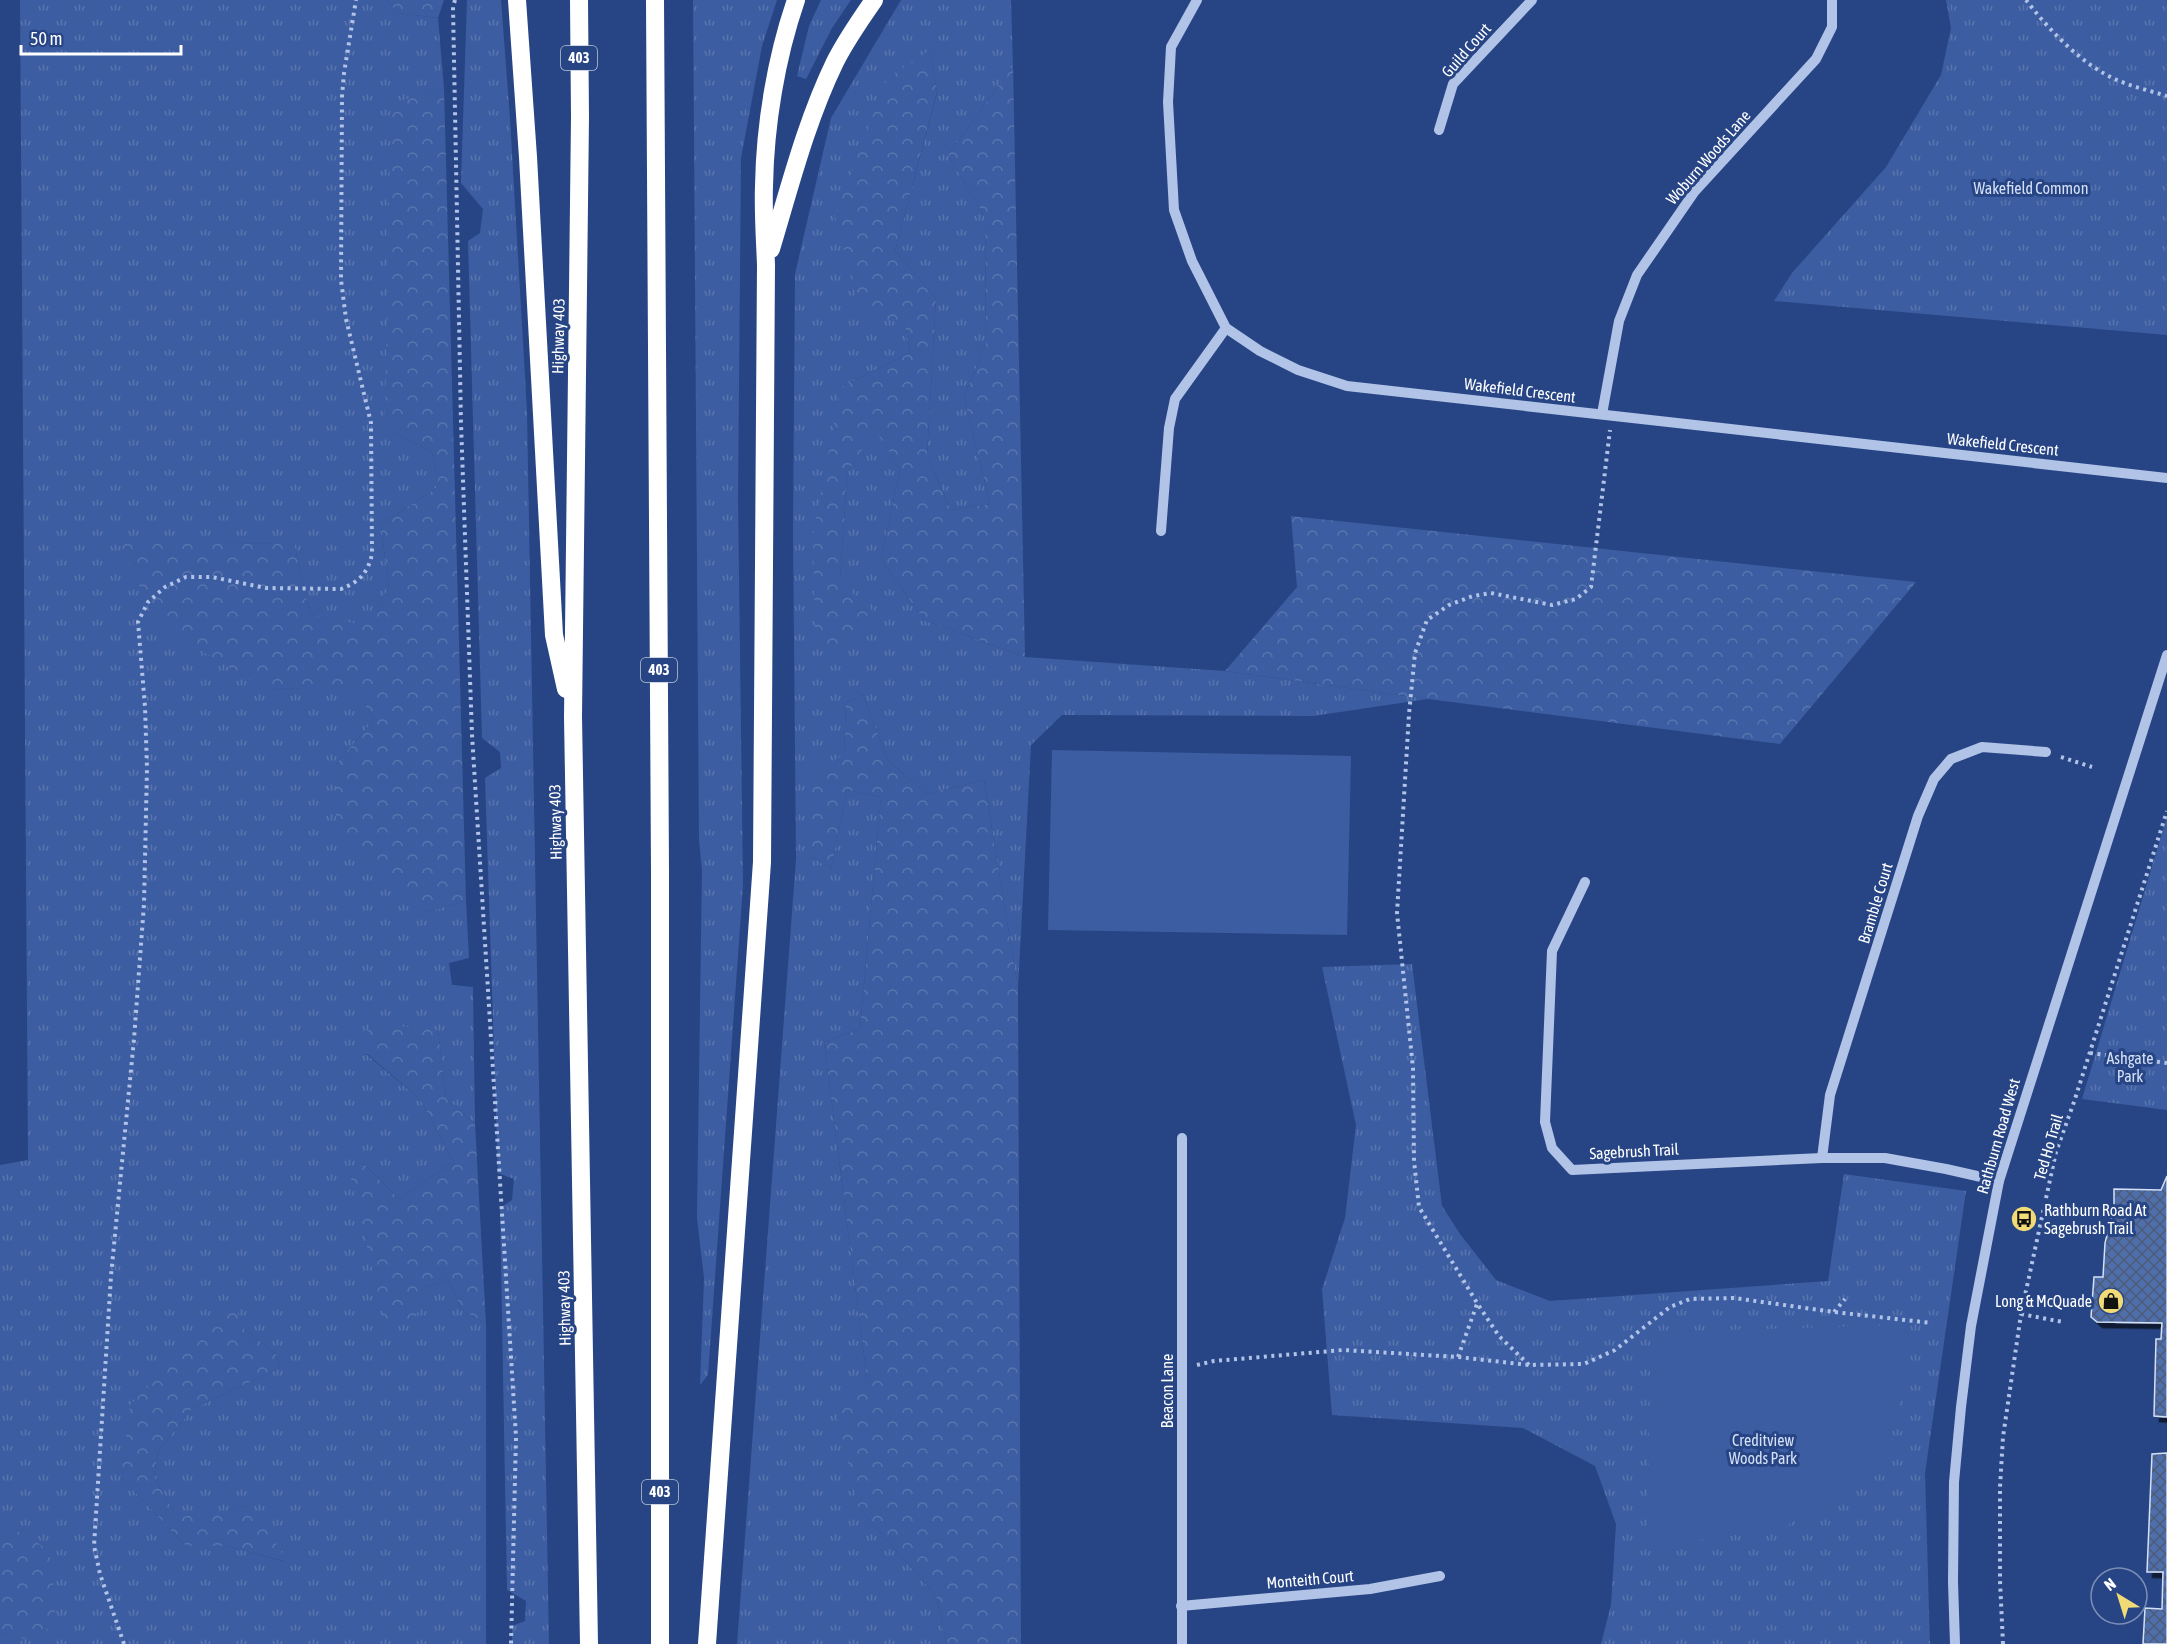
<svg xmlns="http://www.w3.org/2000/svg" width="2167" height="1644" viewBox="0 0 2167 1644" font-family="'Asap Condensed',sans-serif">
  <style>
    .grass { fill: url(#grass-tufts); fill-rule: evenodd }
    .forest { fill: url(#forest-crowns) }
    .pitch { fill: #3c5da1 }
    .building { fill: url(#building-cross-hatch); stroke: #d4e0f6; stroke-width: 1.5; filter: url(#shadow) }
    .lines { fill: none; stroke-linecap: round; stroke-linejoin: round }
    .path { stroke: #b1c3e7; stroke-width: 4; stroke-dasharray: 3 4.5; stroke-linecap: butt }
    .minor { stroke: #b1c3e7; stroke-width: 10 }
    .highway { stroke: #fff; stroke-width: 18 }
    .labels { text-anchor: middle; stroke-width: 6; stroke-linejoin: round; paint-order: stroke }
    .shield { fill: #274585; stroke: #bec7da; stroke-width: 1.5 }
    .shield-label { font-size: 15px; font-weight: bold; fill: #fff }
    .street-label { font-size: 16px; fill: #fff; stroke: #274585 }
    .park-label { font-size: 16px; fill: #d4e0f6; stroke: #274585 }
    .poi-label { font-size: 16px; fill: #fff; stroke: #274585; text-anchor: start }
  </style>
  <defs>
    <pattern id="grass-tufts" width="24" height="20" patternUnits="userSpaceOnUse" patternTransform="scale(1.5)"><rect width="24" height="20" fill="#3c5da1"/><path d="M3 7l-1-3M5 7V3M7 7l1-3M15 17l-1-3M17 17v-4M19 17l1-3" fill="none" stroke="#5975af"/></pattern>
    <pattern id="forest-crowns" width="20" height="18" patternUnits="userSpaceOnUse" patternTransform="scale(1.5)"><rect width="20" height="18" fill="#3c5da1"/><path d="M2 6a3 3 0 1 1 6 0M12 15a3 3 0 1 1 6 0" fill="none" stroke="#5975af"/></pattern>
    <pattern id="building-cross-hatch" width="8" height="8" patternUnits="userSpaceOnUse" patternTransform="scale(1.5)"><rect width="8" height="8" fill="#4f6eac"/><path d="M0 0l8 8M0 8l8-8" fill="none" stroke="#4d5b77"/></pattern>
    <filter id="shadow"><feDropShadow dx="5.5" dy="5.5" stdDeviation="0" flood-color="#0009"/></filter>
  </defs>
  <rect width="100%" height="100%" fill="#274585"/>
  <!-- grass -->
  <g class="grass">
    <path d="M20,0H386L398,13L438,18L444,89L391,104L390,430L432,452L439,486L381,525L389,588L363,626L310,614L294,543L121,545L265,689L355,687L374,720L336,764L426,912L466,901L469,958L449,963L452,985L473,987L475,1124L446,1098L438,1031L366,1054L421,1100L453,1162L399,1199L363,1163L425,1287L448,1279L462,1310L486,1324V1644H0V1632L36,1641L21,1532H0V1165L28,1160ZM242,1327L276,1354L280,1368L192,1409L158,1451L154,1477L175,1514L205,1518L246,1506L286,1562L227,1546H186L121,1477Z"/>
    <polygon points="467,0 501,0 510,119 527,411 549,1644 512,1644 512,1626 525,1621 526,1601 507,1590 500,1208 512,1200 514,1179 498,1173 485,778 501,768 500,752 482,738 468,241 480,233 483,209 461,183"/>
    <polygon points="693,0 777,0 762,46 741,158 738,498 743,885 708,1375 700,1385 704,1278 697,1218 702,870 699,840"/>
    <polygon points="821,0 851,0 832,28 806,79 797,76 809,26"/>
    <polygon points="901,0 1011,0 1013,66 948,155 985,217 986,344 964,397 990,504 951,510 927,456 936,298 895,251 937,93 930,50 835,216 905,323 910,353 841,387 840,582 847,473 875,429 900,469 881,559 924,620 1025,657 1225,671 1428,699 1313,716 1062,715 1031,745 1018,988 984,780 926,794 888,760 863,695 846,702 844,755 809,855 831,869 847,790 881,797 860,1029 824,1042 867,1379 858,1507 936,1596 947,1644 737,1644 796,859 793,532 795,274 831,118"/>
    <polygon points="1946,0 2167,0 2167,335 1774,301 1792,273 1886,167 1941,75 1951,28"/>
    <polygon points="2167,817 2167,1110 2082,1099"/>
    <polygon points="1412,964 1442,1206 1460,1234 1496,1280 1550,1301 1828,1281 1844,1174 1966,1191 1925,1473 1930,1644 1601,1644 1611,1605 1616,1524 1595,1466 1523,1428 1332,1415 1322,1289 1345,1218 1356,1125 1322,967"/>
  </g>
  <!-- forest -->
  <g class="forest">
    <polygon points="386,0 444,0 438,18 398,13"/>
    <polygon points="930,50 937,92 895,251 936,298 927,456 951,510 990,504 964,397 986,344 985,217 948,155 1013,66 1025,657 924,620 881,559 900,469 875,430 847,473 840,582 872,610 837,656 815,637 813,534 841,387 910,353 905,324 860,313 835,216 887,78"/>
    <polygon points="444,89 466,901 426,912 336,828 336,764 374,720 355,688 265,689 157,624 120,544 294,543 310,614 363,625 389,588 381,525 439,486 432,452 390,430 385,416 391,103"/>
    <polygon points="1291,516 1916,582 1780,744 1428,699 1225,671 1297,587"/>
    <polygon points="863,695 888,760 926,794 984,780 1018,988 1021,1644 947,1644 936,1596 858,1507 837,1413 867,1379 824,1042 860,1029 881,797 847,790 831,869 809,855 810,773 844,755 846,702"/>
    <polygon points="369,1023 438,1030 446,1098 475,1124 486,1324 462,1310 448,1279 425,1287 413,1327 384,1320 350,1174 363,1163 399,1199 453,1162 421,1100 366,1053"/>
    <polygon points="234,1299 242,1327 276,1354 280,1368 192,1409 158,1451 154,1477 175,1514 205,1517 246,1506 259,1514 287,1562 227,1546 186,1546 121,1477 130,1405"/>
    <polygon points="0,1532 21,1532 48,1550 52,1564 55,1620 36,1642 0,1632"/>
  </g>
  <!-- pitch -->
  <g class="pitch">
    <polygon points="1052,750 1351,756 1347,935 1048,930"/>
    <polygon points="1909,1325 1903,1394 1884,1453 1833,1499 1782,1528 1647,1548 1651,1332"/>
  </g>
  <!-- building -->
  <g class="building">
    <polygon points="2167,1176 2167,1417 2154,1416 2156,1339 2161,1339 2162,1323 2097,1322 2091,1317 2094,1277 2103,1277 2105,1243 2114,1207 2114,1189 2161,1190"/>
    <polygon points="2167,1453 2167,1644 2143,1644 2145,1608 2162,1609 2163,1572 2147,1572 2152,1454"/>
  </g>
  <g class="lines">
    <!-- path -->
    <g class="path">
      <polyline points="455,0 453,7 461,423 472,735 516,1437 511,1644"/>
      <path d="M2026,0C2049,30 2082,65 2117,80C2133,87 2151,91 2167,96"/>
      <polyline points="2061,757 2092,767"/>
      <polyline points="2090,1053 2167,1063"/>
      <polyline points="1834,1312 1845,1299"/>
      <polyline points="2021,1314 2063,1322"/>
      <polyline points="1458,1357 1477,1304"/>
      <polyline points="1197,1365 1214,1361 1343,1350 1458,1357 1529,1365 1584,1364 1615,1350 1670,1307 1690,1299 1734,1298 1834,1312 1932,1323"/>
      <polyline points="1529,1365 1499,1336 1477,1303 1419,1207 1414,1161 1413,1068 1397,913 1409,714 1415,653 1427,620 1449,605 1473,596 1491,593 1552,605 1576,599 1591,587 1610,430"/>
      <path d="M124,1644L100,1574L94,1546L111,1276L134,1039L144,904L147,768L145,707L138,622L148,602L165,587L186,577H212L266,588L341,589C359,582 368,573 372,554L371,423L346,319L341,280L342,96L344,73L356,0"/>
      <polyline points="2003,1644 2000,1581 2000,1487 2003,1437 2021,1314 2056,1152 2074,1102 2167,811"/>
    </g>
    <!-- minor -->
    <g class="minor">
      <polyline points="1197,0 1171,47 1168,102 1174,210 1192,261 1226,328 1260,351 1298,370 1347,386 2167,478"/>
      <polyline points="1439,130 1453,84 1532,0"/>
      <polyline points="1602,414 1619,321 1637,275 1695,191 1816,59 1832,27 1832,0"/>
      <polyline points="1161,531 1169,428 1175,399 1226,328"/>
      <polyline points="1585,882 1552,951 1545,1122 1552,1148 1572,1170 1822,1158 1885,1158 1946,1169 1999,1181"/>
      <polyline points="1822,1158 1830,1095 1918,816 1934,779 1951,759 1982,747 2046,752"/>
      <polyline points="1181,1606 1370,1589 1440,1576"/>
      <polyline points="1182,1644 1182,1138"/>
      <polyline points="1955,1644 1953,1582 1954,1482 1961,1407 1971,1326 1999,1181 2167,655"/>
    </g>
    <!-- highway -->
    <g class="highway">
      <polyline points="517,0 528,157 554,635 566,689"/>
      <polyline points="579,0 580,117 573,717 589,1644"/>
      <polyline points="655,0 660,870 660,1644"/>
      <path d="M771,249C790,186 806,122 835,62C846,40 860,20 874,0"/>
      <path d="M707,1644L762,862L766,265C765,239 763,212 764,186C765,125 776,58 796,0"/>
    </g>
  </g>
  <!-- icons -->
  <defs>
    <g id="bus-disc" transform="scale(1.35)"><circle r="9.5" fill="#f0db77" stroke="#274585"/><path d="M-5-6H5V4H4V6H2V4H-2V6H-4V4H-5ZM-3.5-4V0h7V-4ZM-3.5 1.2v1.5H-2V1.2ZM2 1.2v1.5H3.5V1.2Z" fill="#111"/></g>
    <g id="shop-disc" transform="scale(1.35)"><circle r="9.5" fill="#f0db77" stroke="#274585"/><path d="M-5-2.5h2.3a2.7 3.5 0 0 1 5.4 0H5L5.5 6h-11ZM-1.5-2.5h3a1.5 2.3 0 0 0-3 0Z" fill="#111"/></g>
  </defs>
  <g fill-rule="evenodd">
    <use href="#bus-disc" x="2024" y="1219"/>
    <use href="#shop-disc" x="2111" y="1301"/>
  </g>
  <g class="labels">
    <!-- shield labels -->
    <g class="shield">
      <rect x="561" y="46" width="36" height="24" rx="4.5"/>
      <rect x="641" y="658" width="36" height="24" rx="4.5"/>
      <rect x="642" y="1480" width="36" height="24" rx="4.5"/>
    </g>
    <g class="shield-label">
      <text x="579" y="63">403</text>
      <text x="659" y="675">403</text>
      <text x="660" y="1497">403</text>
    </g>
    <!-- street labels -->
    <g class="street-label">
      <text transform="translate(1466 50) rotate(-49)" y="6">Guild Court</text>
      <text transform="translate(1708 157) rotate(-49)" y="6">Woburn Woods Lane</text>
      <text transform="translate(558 336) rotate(-89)" y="6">Highway 403</text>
      <text transform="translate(1520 390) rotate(7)" y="6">Wakefield Crescent</text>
      <text transform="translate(2003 444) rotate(6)" y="6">Wakefield Crescent</text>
      <text transform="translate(555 822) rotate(-91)" y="6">Highway 403</text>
      <text transform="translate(1875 903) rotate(-73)" y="6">Bramble Court</text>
      <text transform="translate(1998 1136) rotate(-74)" y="6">Rathburn Road West</text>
      <text transform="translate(2048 1147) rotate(-74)" y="6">Ted Ho Trail</text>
      <text transform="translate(1634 1151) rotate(-3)" y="6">Sagebrush Trail</text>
      <text transform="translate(564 1308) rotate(-91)" y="6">Highway 403</text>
      <text transform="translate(1167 1391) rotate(-90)" y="6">Beacon Lane</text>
      <text transform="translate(1310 1579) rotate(-5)" y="6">Monteith Court</text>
    </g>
    <!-- park labels -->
    <g class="park-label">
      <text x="2031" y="194">Wakefield Common</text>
      <text x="2130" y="1064">Ashgate<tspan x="2130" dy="18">Park</tspan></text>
      <text x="1763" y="1446">Creditview<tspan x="1763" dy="18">Woods Park</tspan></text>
    </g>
    <!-- poi labels -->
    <g class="poi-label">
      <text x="2044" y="1216">Rathburn Road At<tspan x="2044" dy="18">Sagebrush Trail</tspan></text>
      <text x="2092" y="1307" text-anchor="end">Long &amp; McQuade</text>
    </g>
  </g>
  <!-- north arrow -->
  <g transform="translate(2119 1596) rotate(322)"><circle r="28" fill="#274585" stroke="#7d8fb6" stroke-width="1.5"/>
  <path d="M0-4.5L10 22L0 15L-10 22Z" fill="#f0db77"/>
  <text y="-9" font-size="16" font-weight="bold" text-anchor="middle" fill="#ffffff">N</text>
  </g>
  <!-- scale -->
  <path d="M21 45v9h160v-9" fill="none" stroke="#ffffff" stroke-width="3"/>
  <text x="30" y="45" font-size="18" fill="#ffffff" stroke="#274585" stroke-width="4.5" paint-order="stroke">50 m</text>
</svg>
